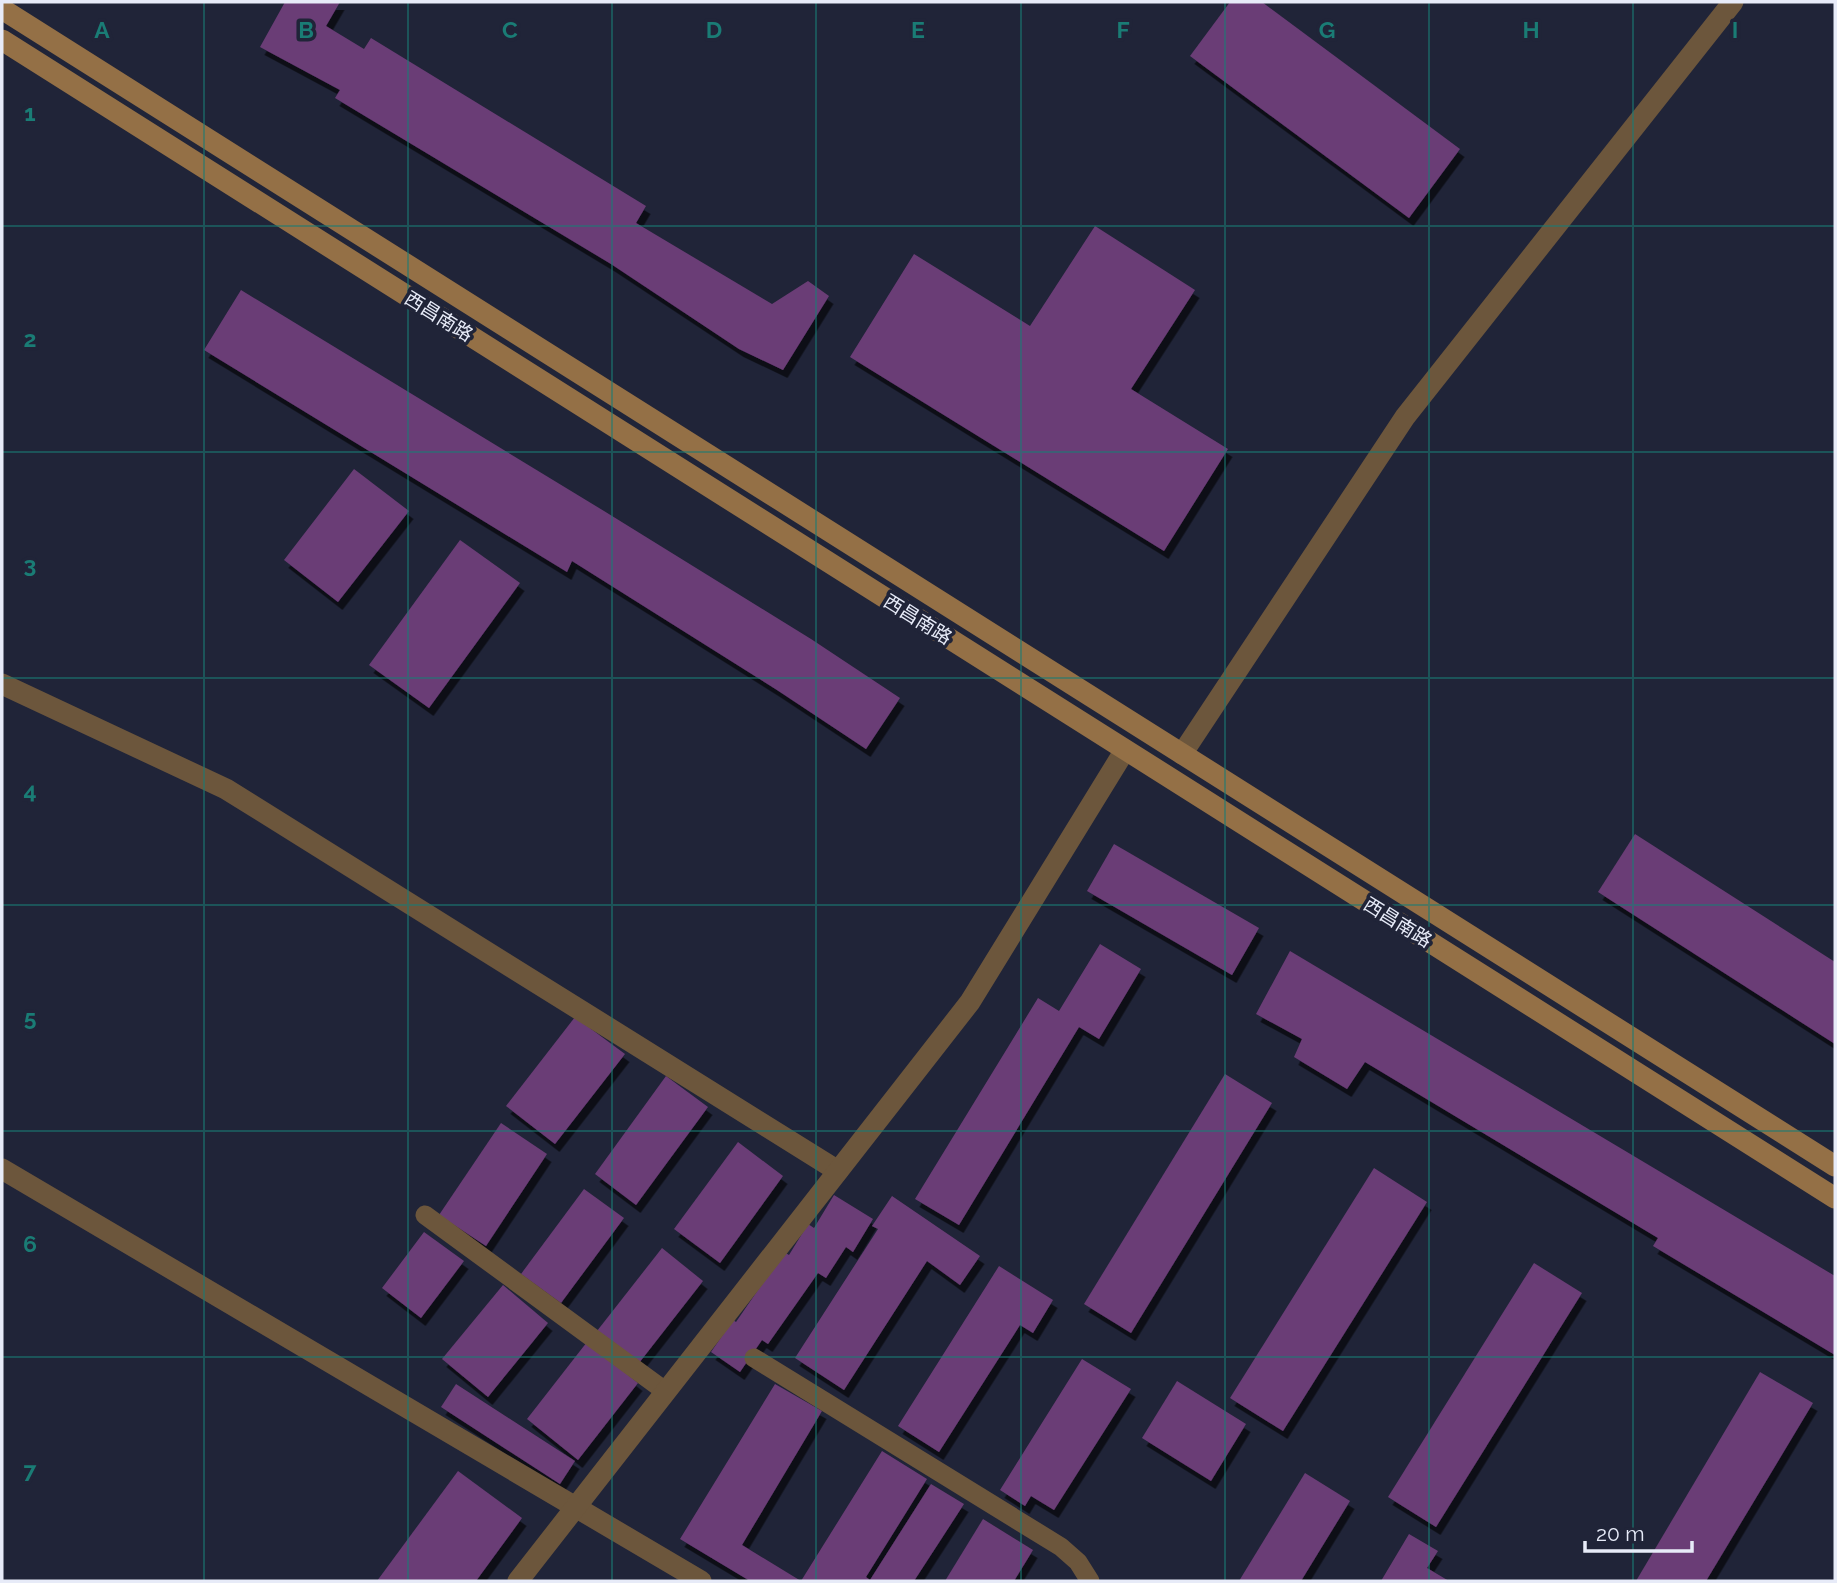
<svg xmlns="http://www.w3.org/2000/svg" width="1837" height="1583" viewBox="0 0 1837 1583" font-family="Raleway,'Noto Sans SC',sans-serif">
  <style>
    .building { fill: #6b3c76; filter: url(#shadow) }
    .lines { fill: none; stroke-linecap: round; stroke-linejoin: round }
    .lane { stroke: #6c563c; stroke-width: 19 }
    .street { stroke: #6c563c; stroke-width: 21 }
    .secondary { stroke: #947046; stroke-width: 21 }
    .grid { fill: none; stroke: #1a7c75; stroke-width: 2; stroke-opacity: 0.55 }
    .labels { text-anchor: middle; stroke-width: 7; stroke-linejoin: round; paint-order: stroke }
    .street-label { font-size: 19px; fill: #e7ebf8; stroke: #202438 }
    .grid-label { font-size: 23px; text-anchor: middle; font-weight: bold; fill: #1a7c75; stroke: #202438; stroke-width: 7; stroke-linejoin: round; paint-order: stroke }
  </style>
  <defs>
    <filter id="shadow"><feDropShadow dx="4.5" dy="8" stdDeviation="0" flood-color="#0009"/></filter>
  </defs>
  <rect width="100%" height="100%" fill="#202438"/>
  <!-- building -->
  <g class="building">
    <polygon points="285,2 340,2 326,26 364,49 371,38 646,206 636,223 772,304 808,281 829,296 783,370 739,349 611,264 335,98 340,90 260,47"/>
    <polygon points="1230,2 1262,2 1460,149 1409,218 1190,56"/>
    <polygon points="1095,226 1195,290 1131,389 1228,449 1164,551 850,357 914,254 1030,326"/>
    <polygon points="241,290 604,511 811,639 900,698 866,749 777,690 572,561 567,572 204,350"/>
    <polygon points="354,469 409,511 338,602 284,560"/>
    <polygon points="460,540 520,583 429,708 369,665"/>
    <polygon points="1635,834 1835,962 1835,1044 1598,892"/>
    <polygon points="1114,844 1259,928 1232,975 1087,891"/>
    <polygon points="1100,944 1141,969 1099,1039 1079,1027 959,1225 915,1199 1038,998 1059,1011"/>
    <polygon points="1290,951 1835,1276 1835,1355 1653,1246 1658,1238 1365,1062 1347,1089 1294,1057 1302,1039 1256,1014"/>
    <polygon points="575,1017 625,1054 555,1144 506,1106"/>
    <polygon points="1225,1074 1272,1103 1131,1333 1084,1304"/>
    <polygon points="666,1076 708,1107 636,1205 595,1174"/>
    <polygon points="501,1123 547,1154 486,1246 439,1215"/>
    <polygon points="738,1142 783,1176 720,1263 674,1229"/>
    <polygon points="1374,1168 1427,1202 1283,1431 1230,1398"/>
    <polygon points="584,1189 624,1218 561,1303 521,1274"/>
    <polygon points="834,1195 873,1219 853,1252 846,1247 826,1278 818,1273 768,1344 762,1340 740,1372 711,1352 733,1320 736,1322 784,1252 789,1255 808,1224 814,1228"/>
    <polygon points="892,1196 980,1256 960,1285 927,1261 844,1390 795,1358 878,1229 872,1226"/>
    <polygon points="424,1232 464,1261 421,1318 382,1288"/>
    <polygon points="662,1248 703,1281 639,1363 597,1331"/>
    <polygon points="1534,1263 1582,1293 1436,1527 1388,1497"/>
    <polygon points="999,1266 1053,1300 1033,1333 1020,1325 939,1452 898,1426"/>
    <polygon points="503,1285 548,1323 488,1397 442,1359"/>
    <polygon points="587,1342 638,1383 578,1460 527,1419"/>
    <polygon points="1082,1359 1131,1389 1054,1510 1031,1496 1025,1506 1000,1490"/>
    <polygon points="1760,1372 1813,1403 1706,1581 1636,1581"/>
    <polygon points="1177,1381 1246,1424 1211,1481 1142,1438"/>
    <polygon points="456,1384 575,1461 560,1484 441,1407"/>
    <polygon points="775,1384 822,1411 742,1545 801,1581 882,1451 927,1479 866,1577 870,1580 931,1484 964,1504 914,1581 750,1581 680,1539"/>
    <polygon points="458,1471 522,1518 476,1581 377,1581"/>
    <polygon points="1305,1473 1350,1501 1301,1581 1239,1581"/>
    <polygon points="983,1519 1033,1550 1014,1581 945,1581"/>
    <polygon points="1409,1534 1438,1551 1427,1568 1449,1581 1381,1581"/>
  </g>
  <g class="lines">
    <!-- lane -->
    <g class="lane">
      <polyline points="425,1215 665,1391"/>
      <polyline points="754,1358 1061,1547 1078,1562 1090,1581"/>
    </g>
    <!-- street -->
    <g class="street">
      <polyline points="2,684 226,789 838,1171"/>
      <polyline points="1182,754 1405,417 1733,2"/>
      <polyline points="2,1169 701,1581"/>
      <polyline points="518,1581 970,1002 1125,750"/>
    </g>
    <!-- secondary -->
    <g class="secondary">
      <polyline points="2,9 1835,1166"/>
      <polyline points="2,40 1835,1198"/>
    </g>
  </g>
  <!-- grid -->
  <path class="grid" d="M204,2V1581M408,2V1581M612,2V1581M816,2V1581M1021,2V1581M1225,2V1581M1429,2V1581M1633,2V1581M2,226H1835M2,452H1835M2,678H1835M2,905H1835M2,1131H1835M2,1357H1835"/>
  <g class="labels">
    <!-- street labels -->
    <g class="street-label">
      <text transform="translate(439 316) rotate(32)" y="7">西昌南路</text>
      <text transform="translate(918 619) rotate(32)" y="7">西昌南路</text>
      <text transform="translate(1398 922) rotate(32)" y="7">西昌南路</text>
    </g>
  </g>
  <g class="grid-label">
    <text x="102" y="38">A</text>
    <text x="306" y="38">B</text>
    <text x="510" y="38">C</text>
    <text x="714" y="38">D</text>
    <text x="918" y="38">E</text>
    <text x="1123" y="38">F</text>
    <text x="1327" y="38">G</text>
    <text x="1531" y="38">H</text>
    <text x="1735" y="38">I</text>
    <text x="30" y="121">1</text>
    <text x="30" y="347">2</text>
    <text x="30" y="573">3</text>
    <text x="30" y="799">4</text>
    <text x="30" y="1026">5</text>
    <text x="30" y="1252">6</text>
    <text x="30" y="1478">7</text>
  </g>
  <!-- border -->
  <rect width="1837" height="1583" fill="none" stroke="#e7ebf8" stroke-width="7"/>
  <!-- scale -->
  <path d="M1585 1541v10h107v-10" fill="none" stroke="#e7ebf8" stroke-width="3.5"/>
  <text x="1596" y="1541" font-size="21" fill="#e7ebf8" stroke="#202438" stroke-width="5" paint-order="stroke">20 m</text>
</svg>
